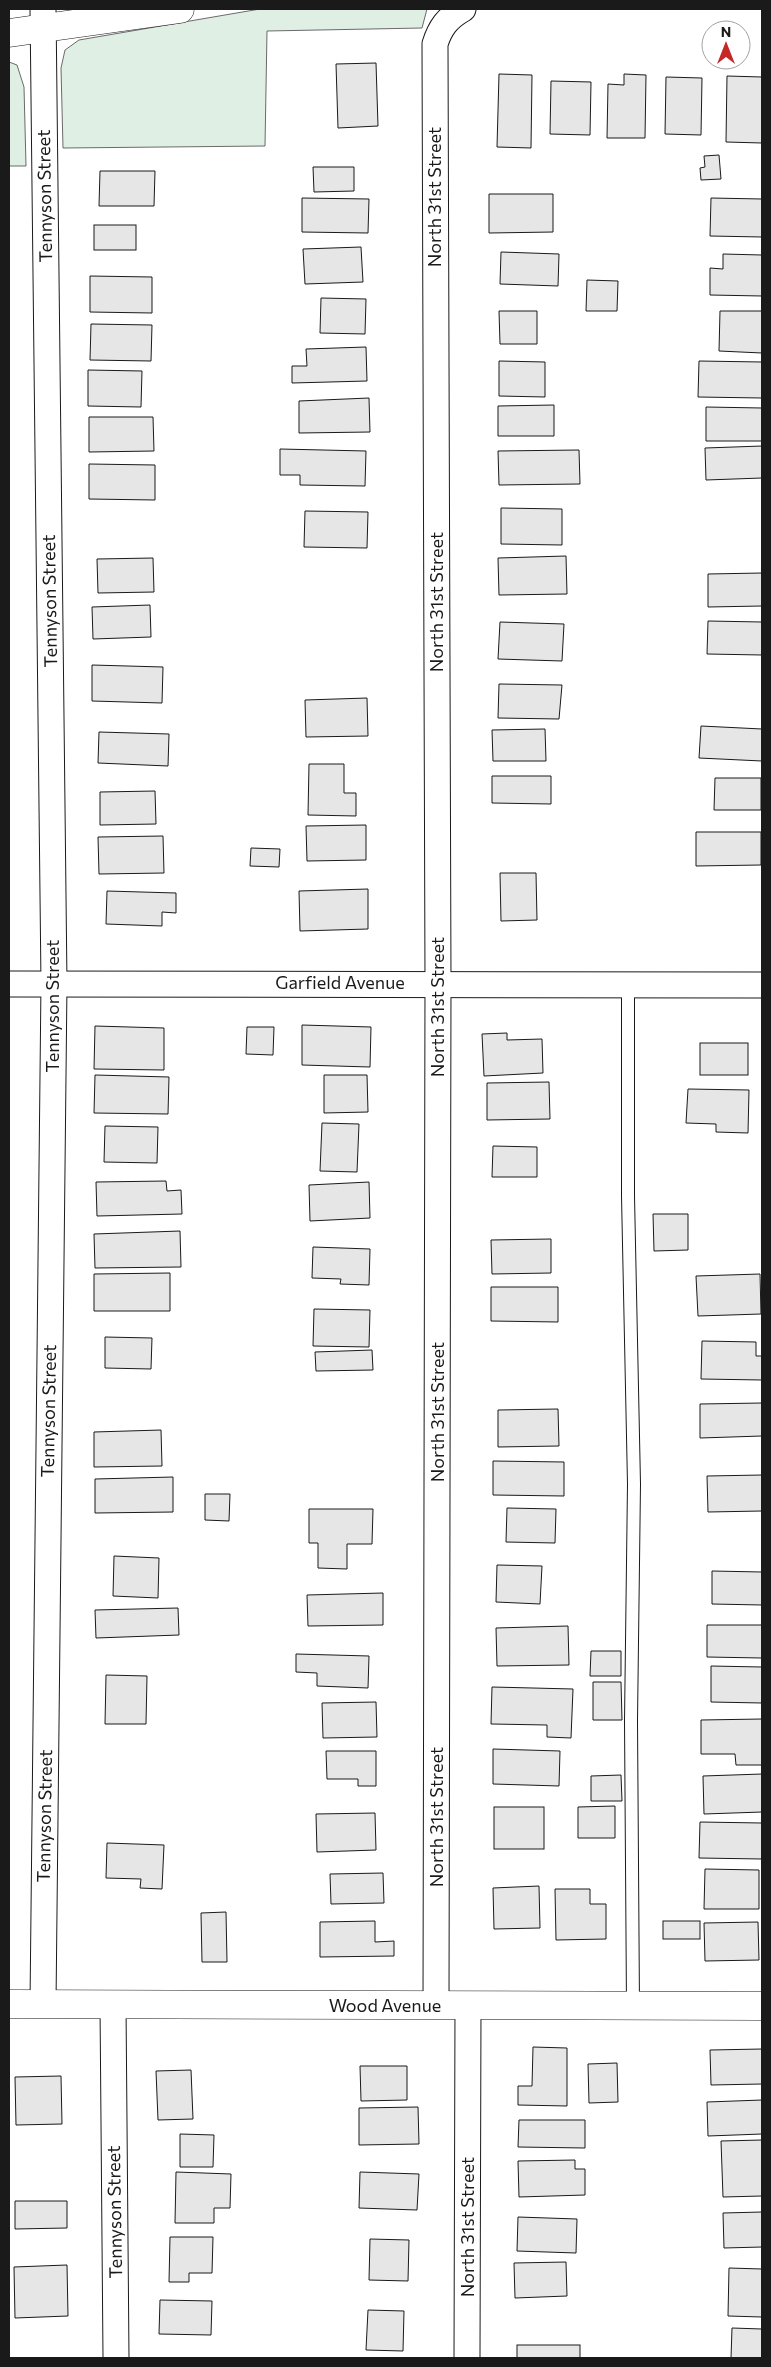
<svg xmlns="http://www.w3.org/2000/svg" width="771" height="2367" viewBox="0 0 771 2367" font-family="Commissioner,sans-serif">
  <style>
    .green { fill: #e0efe3; stroke: #6a6a6a }
    .building { fill: #e6e6e6; stroke: #1a1a1a }
    .lines { fill: none; stroke-linecap: round; stroke-linejoin: round }
    .lane-casing { stroke: #1a1a1a; stroke-width: 14 }
    .street-casing { stroke: #1a1a1a; stroke-width: 27 }
    .secondary-casing { stroke: #1a1a1a; stroke-width: 29 }
    .lane { stroke: #fff; stroke-width: 12 }
    .street { stroke: #fff; stroke-width: 25 }
    .secondary { stroke: #fff; stroke-width: 28 }
    .labels { text-anchor: middle; stroke-width: 4; stroke-linejoin: round; paint-order: stroke }
    .street-label { font-size: 18px; fill: #1a1a1a; stroke: #fff }
  </style>
  <rect width="100%" height="100%" fill="#fff"/>
  <!-- green -->
  <g class="green">
    <polygon points="260,9 427,9 422,28 267,31 265,146 63,148 61,68 65,50 79,40"/>
    <polygon points="9,62 17,65 24,87 26,166 9,166"/>
  </g>
  <!-- building -->
  <g class="building">
    <polygon points="376,63 378,126 338,128 336,64"/>
    <polygon points="499,74 532,75 531,148 497,147"/>
    <polygon points="624,74 646,75 645,138 607,138 608,84 624,85"/>
    <polygon points="727,76 762,77 762,143 726,142"/>
    <polygon points="666,77 702,78 701,135 665,134"/>
    <polygon points="551,81 591,82 590,135 550,134"/>
    <polygon points="719,155 721,179 701,180 700,168 705,167 704,156"/>
    <polygon points="313,167 354,167 354,191 314,192"/>
    <polygon points="100,171 155,171 154,206 99,206"/>
    <polygon points="489,194 553,194 553,232 489,233"/>
    <polygon points="302,198 369,199 368,233 302,232"/>
    <polygon points="711,198 762,199 762,237 710,236"/>
    <rect x="94" y="225" width="42" height="25"/>
    <polygon points="361,247 363,282 305,284 303,249"/>
    <polygon points="501,252 559,254 558,286 500,284"/>
    <polygon points="723,254 762,255 762,296 710,295 710,268 723,269"/>
    <polygon points="90,276 152,277 152,313 90,312"/>
    <polygon points="587,280 618,281 617,311 586,311"/>
    <polygon points="321,298 366,299 365,334 320,333"/>
    <polygon points="499,311 537,311 537,344 500,344"/>
    <polygon points="720,311 762,311 762,353 719,351"/>
    <polygon points="91,324 152,325 151,361 90,360"/>
    <polygon points="366,347 367,381 292,383 292,366 307,366 306,349"/>
    <polygon points="499,361 545,362 545,397 499,396"/>
    <polygon points="699,361 762,362 762,398 698,397"/>
    <polygon points="88,370 142,371 141,407 88,406"/>
    <polygon points="369,398 370,432 299,433 299,401"/>
    <polygon points="554,405 554,436 498,436 498,406"/>
    <polygon points="706,407 762,408 762,441 706,441"/>
    <polygon points="89,417 153,417 154,451 89,452"/>
    <polygon points="762,446 762,478 706,480 705,448"/>
    <polygon points="280,449 366,451 365,486 300,485 300,475 280,475"/>
    <polygon points="579,450 580,484 499,485 498,451"/>
    <polygon points="89,464 155,465 155,500 89,499"/>
    <polygon points="501,508 562,509 562,545 501,544"/>
    <polygon points="305,511 368,512 367,548 304,547"/>
    <polygon points="566,556 567,594 499,595 498,558"/>
    <polygon points="153,558 154,592 98,593 97,559"/>
    <polygon points="762,573 762,606 708,607 708,574"/>
    <polygon points="150,605 151,637 93,639 92,607"/>
    <polygon points="708,621 762,622 762,655 707,654"/>
    <polygon points="500,622 564,624 562,661 498,659"/>
    <polygon points="92,665 163,667 162,703 92,701"/>
    <polygon points="499,684 562,685 559,719 498,718"/>
    <polygon points="367,698 368,736 306,737 305,700"/>
    <polygon points="701,726 762,729 762,761 699,758"/>
    <polygon points="545,729 546,761 493,761 492,730"/>
    <polygon points="99,732 169,734 168,766 98,763"/>
    <polygon points="309,764 344,764 344,793 356,793 356,816 308,815"/>
    <polygon points="492,776 551,776 551,804 492,803"/>
    <polygon points="715,778 761,778 761,810 714,810"/>
    <polygon points="155,791 156,824 100,825 100,792"/>
    <polygon points="366,825 366,860 307,861 306,826"/>
    <polygon points="696,832 761,832 761,865 696,866"/>
    <polygon points="163,836 164,873 99,874 98,837"/>
    <polygon points="251,848 280,849 279,867 250,866"/>
    <polygon points="500,873 536,873 537,920 501,921"/>
    <polygon points="368,889 368,929 300,931 299,891"/>
    <polygon points="107,891 176,893 176,913 162,912 162,926 106,924"/>
    <polygon points="302,1025 371,1027 370,1067 302,1065"/>
    <polygon points="95,1026 164,1028 164,1070 94,1069"/>
    <polygon points="247,1027 274,1027 273,1055 246,1054"/>
    <polygon points="507,1033 507,1040 542,1039 543,1073 484,1076 482,1034"/>
    <rect x="700" y="1043" width="48" height="32"/>
    <polygon points="95,1075 169,1077 168,1114 94,1113"/>
    <polygon points="324,1075 367,1075 368,1112 324,1113"/>
    <polygon points="549,1082 550,1119 487,1120 487,1083"/>
    <polygon points="688,1089 749,1090 748,1133 716,1132 716,1124 686,1123"/>
    <polygon points="322,1123 359,1124 357,1172 320,1171"/>
    <polygon points="105,1126 158,1127 157,1163 104,1162"/>
    <polygon points="493,1146 537,1147 537,1177 492,1177"/>
    <polygon points="166,1181 167,1191 181,1190 182,1214 97,1216 96,1182"/>
    <polygon points="369,1182 370,1218 310,1221 309,1185"/>
    <polygon points="653,1214 688,1214 688,1250 654,1251"/>
    <polygon points="180,1231 181,1267 95,1268 94,1234"/>
    <polygon points="551,1239 551,1273 492,1274 491,1240"/>
    <polygon points="313,1247 370,1249 369,1285 340,1284 341,1279 312,1278"/>
    <polygon points="170,1273 170,1311 94,1311 94,1274"/>
    <polygon points="760,1274 761,1314 698,1316 696,1276"/>
    <polygon points="491,1287 558,1287 558,1322 491,1321"/>
    <polygon points="314,1309 370,1310 369,1347 313,1346"/>
    <polygon points="105,1337 152,1338 151,1369 105,1368"/>
    <polygon points="702,1341 756,1342 756,1356 762,1356 762,1380 701,1379"/>
    <polygon points="372,1350 373,1370 316,1371 315,1352"/>
    <polygon points="762,1403 762,1436 700,1438 700,1404"/>
    <polygon points="558,1409 559,1446 498,1447 498,1410"/>
    <polygon points="161,1430 162,1466 94,1467 94,1432"/>
    <polygon points="493,1461 564,1462 564,1496 493,1495"/>
    <polygon points="762,1475 762,1511 708,1512 707,1476"/>
    <polygon points="173,1477 173,1512 95,1513 95,1479"/>
    <polygon points="205,1494 230,1494 229,1521 205,1520"/>
    <polygon points="507,1508 556,1509 555,1543 506,1542"/>
    <polygon points="309,1509 373,1509 372,1544 347,1544 347,1569 318,1568 318,1543 309,1543"/>
    <polygon points="114,1556 159,1558 158,1598 113,1596"/>
    <polygon points="497,1565 542,1566 540,1604 496,1602"/>
    <polygon points="712,1571 762,1572 762,1605 712,1604"/>
    <polygon points="383,1593 383,1625 308,1626 307,1595"/>
    <polygon points="178,1608 179,1635 96,1638 95,1610"/>
    <polygon points="707,1625 762,1625 762,1658 707,1657"/>
    <polygon points="568,1626 569,1665 497,1666 496,1628"/>
    <polygon points="591,1651 621,1651 621,1676 590,1676"/>
    <polygon points="296,1654 369,1656 368,1688 317,1686 317,1673 296,1672"/>
    <polygon points="711,1666 762,1667 762,1703 711,1702"/>
    <polygon points="106,1675 147,1676 146,1724 105,1724"/>
    <polygon points="593,1682 621,1682 622,1720 593,1720"/>
    <polygon points="492,1687 573,1689 571,1738 547,1737 547,1725 491,1724"/>
    <polygon points="376,1702 377,1737 323,1738 322,1703"/>
    <polygon points="762,1719 762,1765 736,1765 735,1754 701,1754 701,1720"/>
    <polygon points="493,1749 560,1751 559,1786 493,1784"/>
    <polygon points="326,1751 376,1751 376,1786 358,1786 358,1779 327,1779"/>
    <polygon points="762,1774 762,1812 704,1814 703,1776"/>
    <polygon points="621,1775 622,1801 591,1801 591,1776"/>
    <polygon points="615,1806 615,1838 578,1838 578,1807"/>
    <rect x="494" y="1807" width="50" height="42"/>
    <polygon points="375,1813 376,1850 317,1852 316,1814"/>
    <polygon points="700,1822 762,1823 762,1859 699,1858"/>
    <polygon points="107,1843 164,1845 162,1889 140,1888 141,1879 106,1878"/>
    <polygon points="705,1869 759,1870 759,1909 704,1909"/>
    <polygon points="383,1873 384,1903 331,1904 330,1874"/>
    <polygon points="539,1886 540,1928 494,1929 493,1888"/>
    <polygon points="555,1889 590,1889 590,1904 606,1904 606,1939 556,1940"/>
    <polygon points="226,1912 227,1962 202,1962 201,1913"/>
    <polygon points="375,1921 375,1942 394,1941 394,1956 320,1957 320,1922"/>
    <rect x="663" y="1921" width="37" height="18"/>
    <polygon points="758,1922 759,1960 705,1961 704,1923"/>
    <polygon points="533,2047 567,2048 567,2106 518,2105 518,2086 532,2086"/>
    <polygon points="762,2049 762,2084 711,2085 710,2050"/>
    <polygon points="617,2063 618,2102 589,2103 588,2064"/>
    <polygon points="360,2066 407,2066 407,2100 361,2101"/>
    <polygon points="191,2070 193,2119 158,2120 156,2071"/>
    <polygon points="61,2076 62,2124 16,2125 15,2077"/>
    <polygon points="762,2100 762,2134 708,2136 707,2102"/>
    <polygon points="418,2107 419,2144 359,2145 359,2108"/>
    <polygon points="519,2120 585,2120 585,2148 518,2147"/>
    <polygon points="180,2134 214,2135 213,2167 180,2167"/>
    <polygon points="762,2140 762,2196 723,2197 721,2141"/>
    <polygon points="575,2160 575,2169 585,2169 585,2195 519,2197 518,2161"/>
    <polygon points="176,2172 231,2174 230,2208 214,2208 214,2223 175,2223"/>
    <polygon points="360,2172 419,2174 417,2210 359,2208"/>
    <polygon points="15,2201 67,2201 67,2228 15,2229"/>
    <polygon points="762,2212 762,2247 724,2248 723,2213"/>
    <polygon points="518,2217 577,2219 576,2253 517,2251"/>
    <polygon points="170,2237 213,2237 212,2273 189,2273 189,2282 169,2282"/>
    <polygon points="370,2239 409,2240 408,2281 369,2280"/>
    <polygon points="566,2262 567,2296 515,2298 514,2263"/>
    <polygon points="67,2265 68,2316 15,2318 14,2267"/>
    <polygon points="729,2268 762,2269 762,2317 728,2316"/>
    <polygon points="160,2300 212,2301 211,2335 159,2334"/>
    <polygon points="368,2310 404,2311 403,2351 366,2350"/>
    <polygon points="732,2328 762,2329 762,2358 731,2358"/>
    <rect x="517" y="2345" width="63" height="13"/>
  </g>
  <g class="lines">
    <!-- lane casing -->
    <g class="lane-casing">
      <polyline id="lane" points="628,984 628,1196 634,1484 631,1721 633,2006"/>
    </g>
    <!-- street casing -->
    <g class="street-casing">
      <g id="street">
        <polyline points="9,984 762,985"/>
        <polyline points="43,2004 54,983 43,9"/>
        <polyline points="113,2005 116,2358"/>
        <path d="M436,2005L438,983L435,44C440,28 447,18 463,9"/>
        <polyline points="467,2358 468,2006"/>
      </g>
    </g>
    <!-- secondary casing -->
    <g class="secondary-casing">
      <g id="secondary">
        <polyline points="9,33 180,9"/>
        <polyline points="9,2004 762,2006"/>
      </g>
    </g>
    <!-- lane -->
    <use href="#lane" class="lane"/>
    <!-- street -->
    <use href="#street" class="street"/>
    <!-- secondary -->
    <use href="#secondary" class="secondary"/>
  </g>
  <g class="labels">
    <!-- street labels -->
    <g class="street-label">
      <text transform="translate(45 196) rotate(-91)" y="6">Tennyson Street</text>
      <text transform="translate(435 197) rotate(-90)" y="6">North 31st Street</text>
      <text transform="translate(50 601) rotate(-91)" y="6">Tennyson Street</text>
      <text transform="translate(437 602) rotate(-90)" y="6">North 31st Street</text>
      <text x="340" y="989">Garfield Avenue</text>
      <text transform="translate(53 1006) rotate(-90)" y="6">Tennyson Street</text>
      <text transform="translate(438 1007) rotate(-90)" y="6">North 31st Street</text>
      <text transform="translate(49 1411) rotate(-89)" y="6">Tennyson Street</text>
      <text transform="translate(438 1412) rotate(-90)" y="6">North 31st Street</text>
      <text transform="translate(45 1816) rotate(-89)" y="6">Tennyson Street</text>
      <text transform="translate(437 1817) rotate(-90)" y="6">North 31st Street</text>
      <text x="385" y="2012">Wood Avenue</text>
      <text transform="translate(115 2212) rotate(-91)" y="6">Tennyson Street</text>
      <text transform="translate(468 2227) rotate(-90)" y="6">North 31st Street</text>
    </g>
  </g>
  <!-- border -->
  <rect width="771" height="2367" fill="none" stroke="#1a1a1a" stroke-width="20"/>
  <!-- north arrow -->
  <g transform="translate(726 45)"><circle r="24" fill="#ffffff" stroke="#a3a3a3"/>
  <path d="M0-4L9 19L0 12L-9 19Z" fill="#c62828"/>
  <text y="-8" font-size="14" font-weight="bold" text-anchor="middle" fill="#1a1a1a">N</text>
  </g>
</svg>
